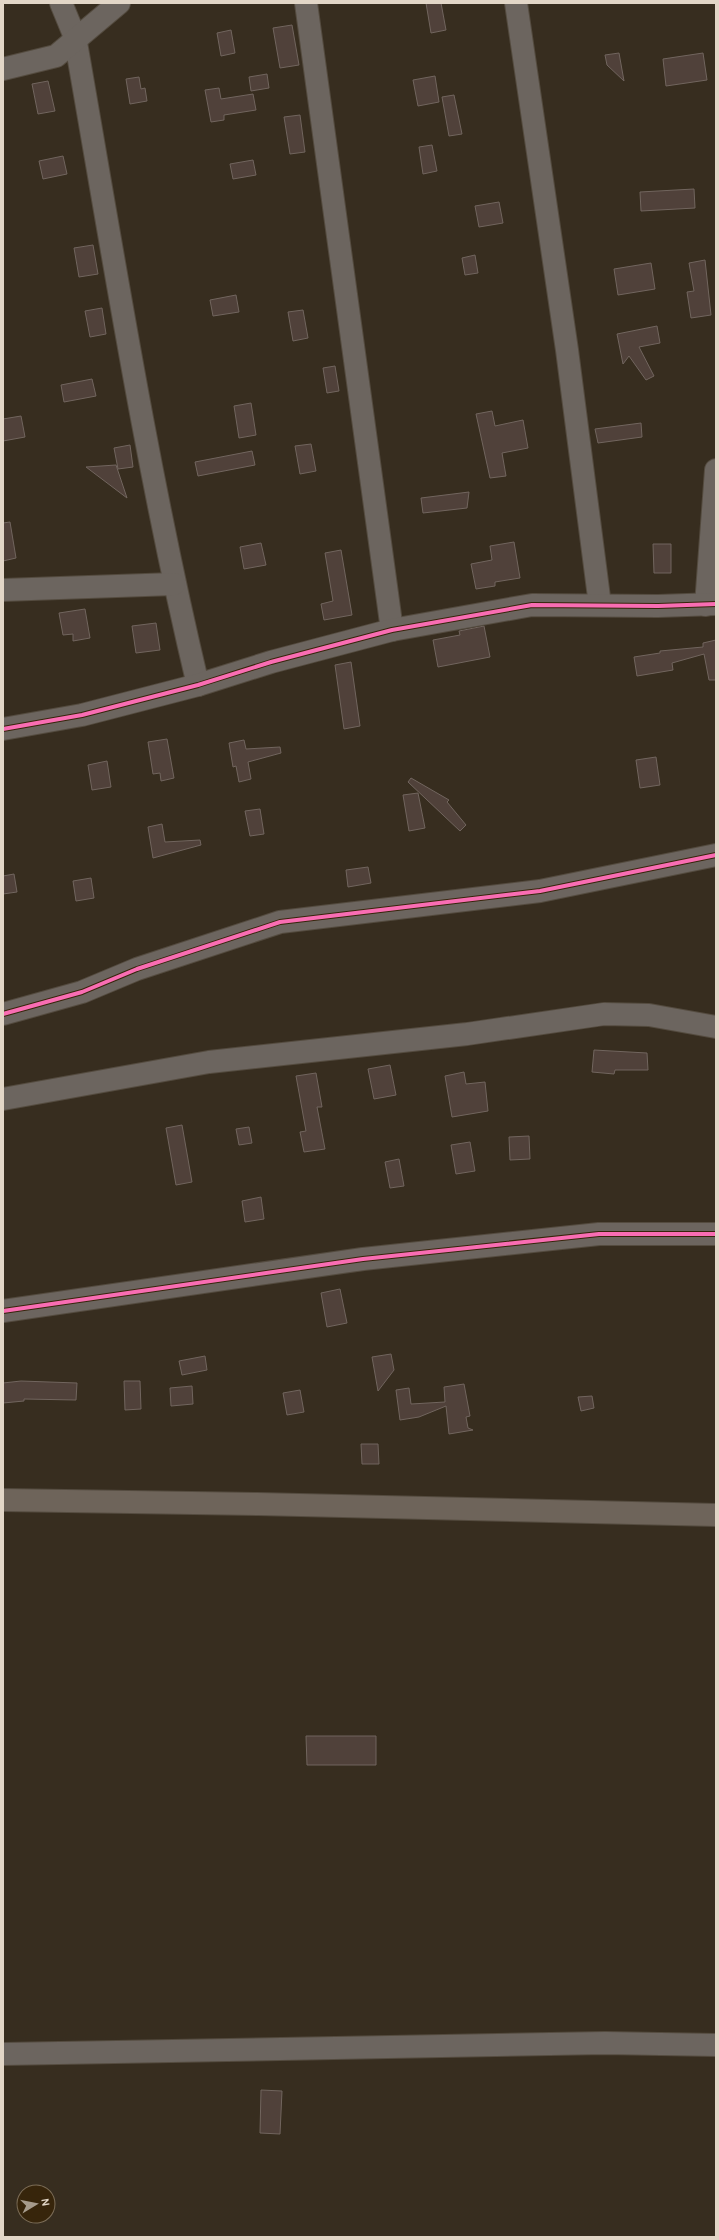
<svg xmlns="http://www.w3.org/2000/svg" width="719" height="2240" viewBox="0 0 719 2240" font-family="Karla,sans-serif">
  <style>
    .building { fill: #50413a; stroke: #71655e }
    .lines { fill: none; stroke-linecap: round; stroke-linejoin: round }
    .minor-casing { stroke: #544b3f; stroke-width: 24 }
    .major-casing { stroke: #544b3f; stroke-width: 24 }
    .minor { stroke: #6c655f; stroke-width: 22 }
    .major { stroke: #6e645a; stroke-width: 22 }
    .cycleway-casing { stroke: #37250b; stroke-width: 6 }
    .cycleway { stroke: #f96db3; stroke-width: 4 }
  </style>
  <rect width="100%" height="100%" fill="#372d1f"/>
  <!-- building -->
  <g class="building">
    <polygon points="426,3 441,3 446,30 431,33"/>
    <polygon points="292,25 299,65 280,68 273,28"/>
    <polygon points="231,30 235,53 221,56 217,33"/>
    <polygon points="619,53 624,81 607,65 605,55"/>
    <polygon points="703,53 707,80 666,86 663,59"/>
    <polygon points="267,74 269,88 251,91 249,77"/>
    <polygon points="435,76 439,102 418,106 413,80"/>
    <polygon points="139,77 141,89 145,88 147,101 130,104 126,79"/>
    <polygon points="48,81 55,111 38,114 32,84"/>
    <polygon points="219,88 221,99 253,94 256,110 224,115 224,120 211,122 205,90"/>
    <polygon points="454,95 462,134 449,136 442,97"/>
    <polygon points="300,115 305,152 290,154 284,117"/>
    <polygon points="432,145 437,171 423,174 419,147"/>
    <polygon points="63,156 67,174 43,179 39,161"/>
    <polygon points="253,160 256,175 233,179 230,164"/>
    <polygon points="694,189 695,208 641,211 640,192"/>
    <polygon points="499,202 503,223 479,227 475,206"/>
    <polygon points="93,245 98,274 79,277 74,248"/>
    <polygon points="475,255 478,273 465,275 462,258"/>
    <polygon points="705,260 711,315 691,318 687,292 694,291 689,263"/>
    <polygon points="651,263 655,289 618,295 614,269"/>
    <polygon points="236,295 239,312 213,316 210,300"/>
    <polygon points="102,308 106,334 90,337 85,311"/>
    <polygon points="303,310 308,338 293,341 288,312"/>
    <polygon points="657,326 660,343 639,347 654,376 646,380 629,356 623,364 617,334"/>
    <polygon points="335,366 339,391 327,393 323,368"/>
    <polygon points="92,379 96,396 64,402 61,385"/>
    <polygon points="251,403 256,435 239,438 234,406"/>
    <polygon points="492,411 495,426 523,420 528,448 502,453 506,476 490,478 476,414"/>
    <polygon points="21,416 25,437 3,441 3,419"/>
    <polygon points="641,423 642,437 598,443 595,429"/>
    <polygon points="311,444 316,471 300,474 295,446"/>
    <polygon points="130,445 133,467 118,469 114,448"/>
    <polygon points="252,451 255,465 198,476 195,462"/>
    <polygon points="116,465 127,498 86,467"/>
    <polygon points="469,492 467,508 423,513 421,498"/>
    <polygon points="10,522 16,558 3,561 3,523"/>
    <polygon points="514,542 520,578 495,582 495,586 476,589 471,564 492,560 490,546"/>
    <polygon points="261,543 266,565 244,569 240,547"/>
    <polygon points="653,544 671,544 671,573 654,573"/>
    <polygon points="341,550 352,615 324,620 321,604 333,601 325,553"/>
    <polygon points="85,609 90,638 73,641 73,634 63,635 59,613"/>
    <polygon points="156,623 160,650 136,653 132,626"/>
    <polygon points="484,626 490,657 438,667 433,640 460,635 459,631"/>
    <polygon points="716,640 716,680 709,680 704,654 672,663 673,670 637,676 634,657 660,653 660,651 703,647 703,643"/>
    <polygon points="351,662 360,726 344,729 335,665"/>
    <polygon points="167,739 174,778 161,781 160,773 153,774 148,742"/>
    <polygon points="244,740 246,749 280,747 281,753 248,762 251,779 239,782 236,766 233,767 229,743"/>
    <polygon points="656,757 660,785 640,788 636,760"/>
    <polygon points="107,761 111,787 92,790 88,765"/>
    <polygon points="411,778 449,800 447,802 466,825 460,831 408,782"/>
    <polygon points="418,793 425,828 409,831 403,795"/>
    <polygon points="260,809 264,834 250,836 245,811"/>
    <polygon points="162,824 165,842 200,840 201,845 153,858 148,827"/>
    <polygon points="368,867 371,883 348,887 346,870"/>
    <polygon points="14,874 17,892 3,894 3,876"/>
    <polygon points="91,878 94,898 76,901 73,881"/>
    <polygon points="594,1050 647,1053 648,1070 615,1070 614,1074 592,1072"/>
    <polygon points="390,1065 396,1095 374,1099 368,1069"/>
    <polygon points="464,1072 466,1084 485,1082 488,1111 452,1117 445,1076"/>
    <polygon points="316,1073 322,1107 317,1107 325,1149 304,1152 300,1132 306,1131 296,1076"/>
    <polygon points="182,1125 192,1182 176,1185 166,1128"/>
    <polygon points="249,1127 252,1143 239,1145 236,1129"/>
    <polygon points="529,1136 530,1159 510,1160 509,1137"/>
    <polygon points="470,1142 475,1171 456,1174 451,1145"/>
    <polygon points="399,1159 404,1186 390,1188 385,1162"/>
    <polygon points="261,1197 264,1219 245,1222 242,1201"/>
    <polygon points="340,1289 347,1323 327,1327 321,1293"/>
    <polygon points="391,1354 394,1370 378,1391 372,1357"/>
    <polygon points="205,1356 207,1370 182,1375 179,1361"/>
    <polygon points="21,1381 77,1383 76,1400 24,1399 24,1401 3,1403 3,1383"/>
    <polygon points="124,1381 140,1381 141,1409 125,1410"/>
    <polygon points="464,1384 470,1416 466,1417 468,1428 473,1430 449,1434 446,1406 419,1417 400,1420 396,1390 409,1388 411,1404 445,1402 444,1387"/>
    <polygon points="192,1386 193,1404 171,1406 170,1388"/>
    <polygon points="300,1390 304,1412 287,1415 283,1393"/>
    <polygon points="592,1396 594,1408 581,1411 578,1397"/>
    <polygon points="361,1444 378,1444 379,1464 362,1464"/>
    <polygon points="306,1736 376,1736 376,1765 307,1765"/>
    <polygon points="261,2090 282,2091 280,2134 260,2133"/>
  </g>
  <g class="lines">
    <!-- minor casing -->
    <g class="minor-casing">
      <g id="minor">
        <path d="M61,3L75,37C113,254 147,471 198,685"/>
        <polyline points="306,3 392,630"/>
        <polyline points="516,3 567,350 600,605"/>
        <polyline points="3,69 56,56 119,3"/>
        <polyline points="3,590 174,584"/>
        <polyline points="706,605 716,470"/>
        <polyline points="3,729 82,715 198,685 271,662 392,630 532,605 658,606 716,604"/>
        <polyline points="3,1014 82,992 137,969 280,922 540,891 716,855"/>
        <polyline points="3,1099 209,1062 467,1034 604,1014 649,1015 716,1027"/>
        <polyline points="3,1311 363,1259 599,1234 716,1234"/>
        <polyline points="3,2054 605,2043 716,2045"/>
      </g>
    </g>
    <!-- major casing -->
    <g class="major-casing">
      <polyline id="major" points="3,1500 258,1504 716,1515"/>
    </g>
    <!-- minor -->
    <use href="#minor" class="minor"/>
    <!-- major -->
    <use href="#major" class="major"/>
    <!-- cycleway casing -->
    <g class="cycleway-casing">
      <g id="cycleway">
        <polyline points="3,729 82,715 198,685 271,662 392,630 532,605 658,606 716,604"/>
        <polyline points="3,1014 82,992 137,969 280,922 540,891 716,855"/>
        <polyline points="3,1311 363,1259 599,1234 716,1234"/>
      </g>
    </g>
    <!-- cycleway -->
    <use href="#cycleway" class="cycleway"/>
  </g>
  <!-- border -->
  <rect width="719" height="2240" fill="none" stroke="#e2d6c7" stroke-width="8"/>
  <!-- north arrow -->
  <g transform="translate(36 2204) rotate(80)"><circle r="19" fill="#37250b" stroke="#7b6c56"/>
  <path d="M0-3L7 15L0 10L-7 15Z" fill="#a69b8c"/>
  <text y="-6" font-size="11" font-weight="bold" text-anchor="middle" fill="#e2d6c7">N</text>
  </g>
</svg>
